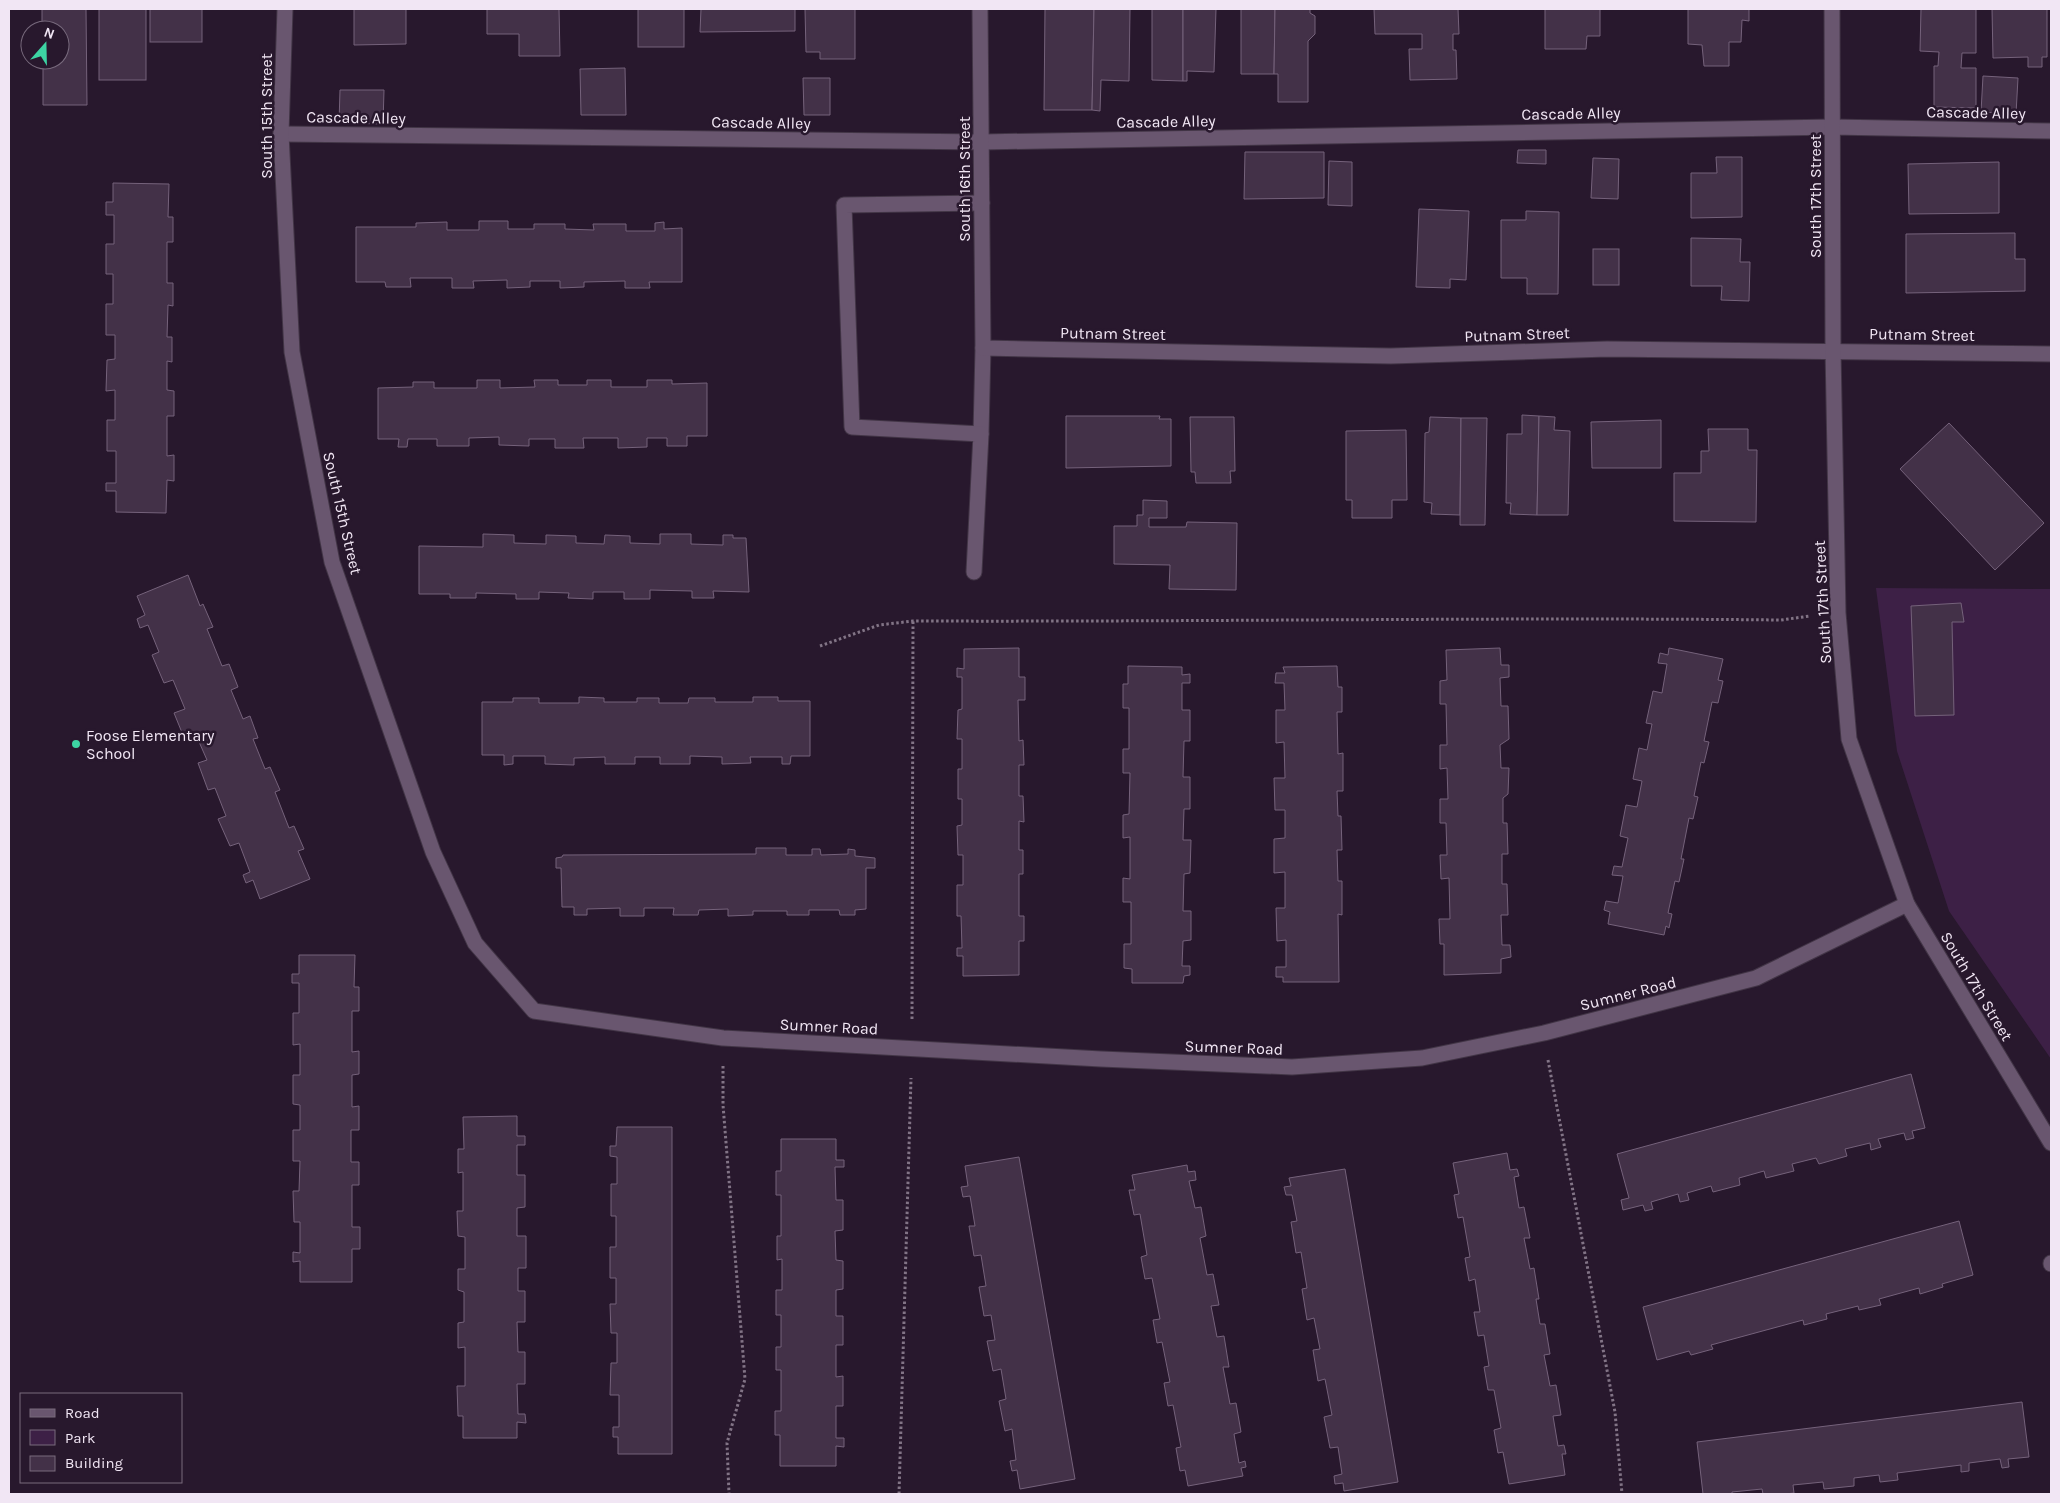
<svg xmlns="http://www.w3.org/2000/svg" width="2060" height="1503" viewBox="0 0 2060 1503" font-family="Karla,sans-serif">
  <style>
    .green { fill: #3d2046 }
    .building { fill: #433148; stroke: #75627b }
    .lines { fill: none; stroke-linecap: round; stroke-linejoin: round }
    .lane-casing { stroke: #423546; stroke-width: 17 }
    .street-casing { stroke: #423546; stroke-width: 17 }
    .secondary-casing { stroke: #423546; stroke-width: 17 }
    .path { stroke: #827486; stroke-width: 3; stroke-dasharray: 2.5 2.5; stroke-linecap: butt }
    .lane { stroke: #69566f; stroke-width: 15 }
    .street { stroke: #69566f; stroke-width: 15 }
    .secondary { stroke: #69566f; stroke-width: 15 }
    .poi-dot { fill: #3dd4a3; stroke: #28182d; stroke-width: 2 }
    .labels { text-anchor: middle; stroke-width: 5; stroke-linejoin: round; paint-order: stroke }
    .street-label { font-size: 16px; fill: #f1e6f4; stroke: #28182d }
    .poi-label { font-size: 16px; fill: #f1e6f4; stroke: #28182d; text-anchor: start }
  </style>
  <rect width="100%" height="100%" fill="#28182d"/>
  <!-- green -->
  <polygon class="green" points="1876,588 2051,589 2051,1059 1949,911 1897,751"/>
  <!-- building -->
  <g class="building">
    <polygon points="42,9 86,9 87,105 43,105 43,60 60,60 60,30 42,30"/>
    <rect x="99" y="9" width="47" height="71"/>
    <rect x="150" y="9" width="52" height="33"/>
    <polygon points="354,9 406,9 406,44 354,45"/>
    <polygon points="487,9 559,9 560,56 519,56 519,34 487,34"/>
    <rect x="638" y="9" width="46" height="38"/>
    <polygon points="701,9 795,9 795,31 700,32"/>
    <polygon points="805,9 855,9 855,59 820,59 820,52 806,52"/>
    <polygon points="1045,9 1094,9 1092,110 1044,110"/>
    <polygon points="1094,9 1130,9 1129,81 1101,80 1100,111 1092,110"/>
    <polygon points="1152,9 1183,9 1183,81 1152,80"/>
    <polygon points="1183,9 1216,9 1214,72 1187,71 1187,81 1183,81"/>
    <polygon points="1241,9 1275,9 1274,74 1241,74"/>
    <polygon points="1275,9 1310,9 1310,13 1315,16 1315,34 1308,41 1308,102 1278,102 1278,74 1274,74"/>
    <polygon points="1374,9 1458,9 1459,34 1453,34 1453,50 1456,50 1457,79 1410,80 1409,49 1422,49 1422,34 1375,34"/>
    <polygon points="1545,9 1600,9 1600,36 1587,36 1586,49 1545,49"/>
    <polygon points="1688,9 1749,9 1749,21 1742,20 1741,42 1729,42 1729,66 1704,66 1702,45 1688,44"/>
    <polygon points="1921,9 1976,9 1976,53 1962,53 1961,68 1976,68 1976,108 1934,107 1934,66 1938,66 1939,52 1920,51"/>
    <polygon points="1992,9 2047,9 2047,57 2042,57 2042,67 2028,67 2028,57 1993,58"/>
    <polygon points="625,68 626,115 581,115 580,69"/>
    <polygon points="1983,76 2018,78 2016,114 1981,112"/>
    <polygon points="803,78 830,78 830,115 804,115"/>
    <polygon points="340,90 384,90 383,124 339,123"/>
    <polygon points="1518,150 1546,150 1546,164 1517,163"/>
    <polygon points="1245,152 1324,152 1324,198 1244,199"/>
    <polygon points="1716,157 1742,157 1742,217 1691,218 1691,173 1717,173"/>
    <polygon points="1593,158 1619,159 1618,199 1591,198"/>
    <polygon points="1329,161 1352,162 1352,206 1328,205"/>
    <polygon points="1999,162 1999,213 1909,214 1908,164"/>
    <polygon points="113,183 169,184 168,217 173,217 173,242 167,242 167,283 173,283 173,306 168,305 167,337 172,337 172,362 167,361 167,390 174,391 174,416 167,416 167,456 174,455 174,481 167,480 166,513 116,512 116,491 106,491 106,483 116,483 116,451 107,451 107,420 115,420 115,390 106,391 107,360 115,359 115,335 106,335 106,304 113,304 113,274 106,274 106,244 114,244 114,215 106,215 106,202 113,202"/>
    <polygon points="1419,209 1469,211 1466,280 1450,279 1450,288 1416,287"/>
    <polygon points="1526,211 1559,212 1558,294 1527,294 1527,278 1501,278 1501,220 1526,220"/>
    <polygon points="479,221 508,221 508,229 534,229 534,224 565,224 565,229 594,230 593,224 626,224 626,231 655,231 655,223 664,222 664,229 682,228 682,282 649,282 650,288 625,288 625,281 584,282 584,287 560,288 560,281 530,281 530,287 507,288 507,280 473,281 474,288 452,288 452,278 410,278 411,287 386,287 385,282 356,282 356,227 416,227 416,223 447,222 447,230 479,230"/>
    <polygon points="2015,233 2015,259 2025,259 2025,291 1906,293 1906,234"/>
    <polygon points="1691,238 1741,239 1740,262 1750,262 1749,301 1721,300 1722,286 1691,286"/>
    <rect x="1593" y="249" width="26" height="36"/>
    <polygon points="477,380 500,380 500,388 535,387 534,380 558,380 558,385 587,385 587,380 611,380 611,387 647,387 647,380 672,380 672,384 707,383 707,436 687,436 687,446 667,446 667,438 647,438 647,447 618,448 618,438 583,438 584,448 555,448 555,439 529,439 529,446 499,445 499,437 469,438 469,446 437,446 437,439 408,439 407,447 398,447 399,439 378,439 378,388 413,387 413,382 434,382 434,388 477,388"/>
    <polygon points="1522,415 1539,416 1537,515 1510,514 1511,503 1506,503 1507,434 1522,434"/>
    <polygon points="1066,416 1160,416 1159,419 1171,419 1171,466 1066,468"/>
    <polygon points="1539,416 1555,417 1554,430 1570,431 1568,515 1537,515"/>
    <polygon points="1190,417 1234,417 1235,471 1230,471 1231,483 1196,483 1195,472 1191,472"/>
    <polygon points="1430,417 1461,418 1460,515 1431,514 1432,503 1424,502 1425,433 1429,432"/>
    <polygon points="1461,418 1487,418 1485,525 1460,525"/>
    <polygon points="1661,420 1661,468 1592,468 1591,422"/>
    <polygon points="1949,423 2044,523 1995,570 1900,469"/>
    <polygon points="1708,429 1748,429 1748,450 1757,450 1756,522 1674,521 1674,473 1701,473 1701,451 1709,451"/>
    <polygon points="1406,430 1407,500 1392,500 1392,518 1352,518 1352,500 1346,500 1346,431"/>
    <polygon points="1143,500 1167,501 1167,518 1149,518 1149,527 1186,527 1187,522 1237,523 1236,590 1169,589 1170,565 1114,564 1114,526 1137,526 1137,515 1143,515"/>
    <polygon points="483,534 514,535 514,543 546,544 546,535 576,536 576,543 604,544 605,535 630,536 630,543 660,544 660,534 691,534 691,544 723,545 723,535 733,535 733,538 746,538 749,592 713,591 714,598 692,598 692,591 650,590 650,599 624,599 624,592 593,592 593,599 568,598 569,593 539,592 539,599 516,599 516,594 476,593 476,598 450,598 450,594 419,594 419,546 483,547"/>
    <polygon points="188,575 200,606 203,604 213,627 207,629 222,666 229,664 238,687 231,690 243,719 250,716 258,738 253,739 265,769 270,767 280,790 275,792 289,828 294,826 304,849 298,851 310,879 260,899 253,880 246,883 243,875 250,872 239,843 230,846 218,819 226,816 215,788 208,790 198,763 207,760 196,735 185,740 174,713 185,709 173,680 164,683 152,655 159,652 148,625 140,628 137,619 145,615 137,596"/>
    <polygon points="1961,603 1964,622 1952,622 1954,715 1915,716 1911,606"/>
    <polygon points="1019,648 1019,677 1025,677 1025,700 1018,700 1019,741 1023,740 1024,765 1019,765 1019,796 1023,796 1024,822 1019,821 1019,850 1023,850 1023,874 1019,874 1019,916 1024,916 1024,941 1019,941 1019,975 963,976 963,956 957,956 957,948 962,948 961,916 957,916 957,885 963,885 963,855 958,855 957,826 962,825 962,799 958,799 958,769 962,769 962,739 957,739 958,710 962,709 962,677 957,677 957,668 964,669 964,649"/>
    <polygon points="1500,648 1501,665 1509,665 1509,677 1500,678 1501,706 1508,706 1509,739 1500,745 1501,768 1509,768 1508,794 1503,798 1503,823 1507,823 1508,854 1502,854 1502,884 1507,884 1508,915 1501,915 1502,945 1510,945 1511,957 1501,959 1501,973 1444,975 1444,944 1440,944 1439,919 1450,919 1449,878 1441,879 1440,855 1447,855 1446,823 1440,823 1440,799 1448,799 1447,768 1440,769 1440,745 1447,745 1446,704 1440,704 1440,681 1447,680 1446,650"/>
    <polygon points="1669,648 1723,659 1718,680 1723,681 1718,703 1712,702 1704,741 1709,742 1704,763 1701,762 1694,796 1698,797 1693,819 1689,818 1681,859 1684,859 1679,882 1675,881 1668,913 1672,914 1669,928 1666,926 1664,935 1608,924 1610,912 1604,910 1606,901 1618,903 1623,876 1612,875 1614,866 1622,867 1628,838 1620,836 1626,805 1637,807 1642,781 1633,779 1639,748 1647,750 1652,724 1646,723 1653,691 1662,693 1667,664 1658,663 1660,653 1668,655"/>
    <polygon points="1128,666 1182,667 1182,675 1190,674 1190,683 1182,683 1182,710 1190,710 1190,741 1184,741 1183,777 1190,777 1190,809 1184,809 1183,840 1191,840 1190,873 1184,874 1183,911 1191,911 1191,940 1183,941 1182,966 1190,966 1190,975 1184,976 1183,983 1132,983 1132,969 1124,968 1124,944 1131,944 1131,902 1123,902 1123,878 1130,879 1130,837 1123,838 1123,815 1129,814 1130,773 1123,773 1123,749 1129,749 1129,708 1123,708 1123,684 1128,684"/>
    <polygon points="1337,666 1338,687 1342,687 1342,712 1337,712 1338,754 1343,753 1343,791 1337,791 1338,816 1341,816 1342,850 1337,850 1338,881 1342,881 1342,915 1338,914 1339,982 1283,982 1283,977 1276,977 1276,967 1286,967 1286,940 1277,941 1276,908 1285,908 1285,872 1274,873 1274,839 1285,838 1285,810 1275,810 1274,778 1285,778 1284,742 1276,743 1276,710 1285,710 1284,683 1275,683 1276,673 1285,673 1283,667"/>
    <polygon points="579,697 604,698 604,702 637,702 637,698 659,698 659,703 688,703 689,698 715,698 715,702 753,702 753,697 778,697 778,701 810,701 810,756 791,756 790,764 782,764 782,757 750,757 751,763 722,764 722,757 690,756 690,764 660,764 660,757 635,757 635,764 605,764 605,757 574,758 574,765 545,764 545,756 513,756 513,764 504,765 504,755 482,755 482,702 513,702 513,698 539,698 539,703 579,703"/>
    <polygon points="756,848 786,848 786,855 812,855 812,849 820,849 821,855 848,854 848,849 855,850 855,856 875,858 875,868 866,868 866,909 855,910 855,915 840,915 839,910 809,910 809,915 787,915 787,911 753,911 753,915 728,916 728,909 699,910 698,915 673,915 674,908 644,908 644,916 620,916 620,908 587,909 587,915 574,915 574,907 562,907 561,868 556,868 556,858 562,857 563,855 756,854"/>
    <polygon points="299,955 355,955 354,987 359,987 359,1011 352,1011 352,1052 359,1051 359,1074 352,1075 352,1107 359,1106 359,1130 351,1130 351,1162 359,1162 359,1185 352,1185 352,1227 360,1227 360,1249 352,1249 352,1282 300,1282 300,1261 293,1262 293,1252 300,1253 300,1222 294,1222 293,1191 299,1191 300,1161 293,1161 293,1130 300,1130 300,1105 293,1104 293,1075 300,1075 300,1044 293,1045 293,1013 299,1013 299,983 292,983 292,974 299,974"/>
    <polygon points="1911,1074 1925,1128 1912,1131 1914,1138 1906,1140 1904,1133 1878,1139 1881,1147 1871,1150 1870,1143 1845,1149 1847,1156 1819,1164 1816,1158 1792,1164 1794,1171 1766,1178 1764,1171 1739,1178 1740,1185 1713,1192 1711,1186 1687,1193 1689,1200 1680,1202 1678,1194 1651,1202 1653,1209 1645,1211 1643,1205 1623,1210 1621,1200 1629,1198 1617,1154"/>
    <polygon points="517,1116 517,1136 525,1136 525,1145 517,1145 517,1175 525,1175 525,1207 517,1208 517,1236 526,1236 526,1268 518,1268 518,1291 525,1291 525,1322 517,1322 518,1352 525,1352 525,1384 517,1384 518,1414 525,1414 526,1423 517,1422 517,1438 463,1438 463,1416 458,1416 457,1386 465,1386 465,1347 458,1348 458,1323 464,1322 464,1292 458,1290 458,1269 465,1269 465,1237 458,1236 457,1211 463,1211 463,1172 458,1173 458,1149 464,1149 463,1117"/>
    <polygon points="617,1127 672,1127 672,1454 618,1454 618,1437 613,1437 613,1427 619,1427 619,1395 610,1395 611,1363 617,1363 617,1333 611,1333 610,1304 616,1304 616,1278 610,1278 610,1247 616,1247 616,1216 611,1216 611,1184 617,1184 617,1157 610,1156 610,1146 616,1146"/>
    <polygon points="781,1139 836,1139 836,1160 844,1160 844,1167 835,1167 836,1200 843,1200 843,1230 835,1231 836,1260 843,1261 843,1289 836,1290 836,1316 843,1316 843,1345 836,1345 836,1377 843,1376 843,1406 836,1406 836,1438 844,1438 844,1447 836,1446 836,1466 780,1466 780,1435 775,1435 775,1411 781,1411 781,1370 776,1370 776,1347 781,1347 781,1315 776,1315 776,1290 782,1290 782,1259 777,1260 777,1236 781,1236 781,1195 776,1195 776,1171 781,1171"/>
    <polygon points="1507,1153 1510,1170 1517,1169 1519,1176 1514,1177 1519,1208 1524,1207 1530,1238 1524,1238 1530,1269 1534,1268 1539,1299 1536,1299 1540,1324 1545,1324 1550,1354 1544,1355 1550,1386 1556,1385 1561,1415 1553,1416 1558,1446 1564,1445 1566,1454 1562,1454 1565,1475 1509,1484 1503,1452 1498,1453 1494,1430 1501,1428 1494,1390 1488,1390 1484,1367 1489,1366 1484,1335 1478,1336 1474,1312 1480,1312 1475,1279 1469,1281 1465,1258 1470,1257 1463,1217 1458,1218 1454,1195 1459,1194 1453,1163"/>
    <polygon points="1019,1157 1075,1479 1020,1489 1017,1470 1012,1471 1010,1461 1016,1460 1012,1429 1005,1431 999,1401 1006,1399 1001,1369 993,1371 987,1341 995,1340 991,1315 984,1316 979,1287 986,1286 981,1255 974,1256 969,1226 975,1226 970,1196 963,1197 961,1187 968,1186 965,1166"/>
    <polygon points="1187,1165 1188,1172 1195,1171 1196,1180 1189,1181 1195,1208 1201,1207 1206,1236 1200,1238 1207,1275 1213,1274 1219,1305 1211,1306 1217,1337 1224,1336 1229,1367 1223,1367 1230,1404 1236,1403 1241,1432 1234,1434 1239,1463 1245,1461 1246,1467 1241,1468 1243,1476 1188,1486 1185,1470 1180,1471 1176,1448 1181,1447 1173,1405 1168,1406 1164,1383 1170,1382 1162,1342 1157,1343 1153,1320 1160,1319 1152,1278 1145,1279 1141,1257 1147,1255 1140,1214 1134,1215 1129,1190 1135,1190 1132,1175"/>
    <polygon points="1345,1169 1398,1482 1344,1491 1343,1483 1335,1484 1334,1476 1342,1474 1338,1447 1330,1448 1324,1417 1332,1415 1325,1379 1318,1381 1313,1350 1320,1349 1314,1318 1307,1320 1302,1289 1307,1288 1301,1252 1296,1253 1291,1222 1297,1221 1292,1195 1286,1195 1284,1187 1291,1186 1289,1178"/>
    <polygon points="1959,1221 1973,1275 1942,1284 1943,1287 1920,1294 1919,1288 1879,1299 1881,1305 1859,1310 1858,1306 1826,1314 1827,1319 1804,1325 1803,1320 1711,1345 1713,1349 1691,1355 1689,1351 1657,1360 1643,1307"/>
    <polygon points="2022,1402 2029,1457 2008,1459 2009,1467 2002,1468 2000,1459 1969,1463 1969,1471 1961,1472 1961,1465 1897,1473 1898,1480 1880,1482 1879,1475 1854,1478 1854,1486 1824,1489 1823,1482 1793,1485 1794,1493 1785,1494 1763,1494 1762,1489 1732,1492 1732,1494 1703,1494 1697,1442"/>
  </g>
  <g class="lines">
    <!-- lane casing -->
    <g class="lane-casing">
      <g id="lane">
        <polyline points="281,134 982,142 1832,127 2051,131"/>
        <polyline points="981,434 983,348"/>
        <polyline points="974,572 981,434 852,427 844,205 982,203"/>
        <polyline points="2051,1263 2051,1264"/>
      </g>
    </g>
    <!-- street casing -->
    <g class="street-casing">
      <g id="street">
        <polyline points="285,9 281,134 292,352 332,562 433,852 475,943 534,1011 723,1038 1101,1059 1292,1067 1422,1058 1544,1033 1756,978 1907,904"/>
        <polyline points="980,9 983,348 1391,356 1607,349 2051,354"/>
      </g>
    </g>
    <!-- secondary casing -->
    <g class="secondary-casing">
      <polyline id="secondary" points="1832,9 1833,350 1838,613 1849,739 1907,904 2051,1143"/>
    </g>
    <!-- path -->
    <g class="path">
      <path d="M820,646L879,625L913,621C1202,622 1492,617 1781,620L1810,616"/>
      <polyline points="912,1019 913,621"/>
      <polyline points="1548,1060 1615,1412 1622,1494"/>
      <polyline points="723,1066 723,1105 745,1379 727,1443 729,1494"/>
      <polyline points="899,1494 911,1078"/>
    </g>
    <!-- lane -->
    <use href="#lane" class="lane"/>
    <!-- street -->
    <use href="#street" class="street"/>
    <!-- secondary -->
    <use href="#secondary" class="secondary"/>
  </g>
  <!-- markers -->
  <circle class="poi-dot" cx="76" cy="744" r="5"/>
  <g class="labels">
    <!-- street labels -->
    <g class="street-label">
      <text transform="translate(1976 112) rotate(1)" y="6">Cascade Alley</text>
      <text transform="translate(1571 113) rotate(-1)" y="6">Cascade Alley</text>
      <text transform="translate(266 116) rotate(-90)" y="6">South 15th Street</text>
      <text transform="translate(356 117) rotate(1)" y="6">Cascade Alley</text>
      <text transform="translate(1166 121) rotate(-1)" y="6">Cascade Alley</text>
      <text transform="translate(761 122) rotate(1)" y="6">Cascade Alley</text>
      <text transform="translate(964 179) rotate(-90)" y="6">South 16th Street</text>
      <text transform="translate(1815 196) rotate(-90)" y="6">South 17th Street</text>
      <text transform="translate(1113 333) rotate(1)" y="6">Putnam Street</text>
      <text transform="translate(1517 334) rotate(-2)" y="6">Putnam Street</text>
      <text transform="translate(1922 334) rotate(1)" y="6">Putnam Street</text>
      <text transform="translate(343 513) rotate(77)" y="6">South 15th Street</text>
      <text transform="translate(1822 602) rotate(-93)" y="6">South 17th Street</text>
      <text transform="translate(1977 986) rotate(59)" y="6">South 17th Street</text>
      <text transform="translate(1628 993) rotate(-14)" y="6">Sumner Road</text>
      <text transform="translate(829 1026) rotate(3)" y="6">Sumner Road</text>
      <text transform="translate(1234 1047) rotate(2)" y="6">Sumner Road</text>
    </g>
    <!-- poi labels -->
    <g class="poi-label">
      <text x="86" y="741">Foose Elementary<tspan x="86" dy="18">School</tspan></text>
    </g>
  </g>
  <!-- border -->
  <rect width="2060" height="1503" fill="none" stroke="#f1e6f4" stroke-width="20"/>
  <!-- legend -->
  <rect x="20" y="1393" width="162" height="90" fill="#28182d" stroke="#786a7d"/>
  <rect x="30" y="1409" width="25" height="8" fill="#69566f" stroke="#786a7d"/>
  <text x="65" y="1418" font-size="15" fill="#f1e6f4">Road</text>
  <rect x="30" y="1430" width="25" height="15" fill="#3d2046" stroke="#786a7d"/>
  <text x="65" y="1443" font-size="15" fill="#f1e6f4">Park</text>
  <rect x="30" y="1456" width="25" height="15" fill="#433148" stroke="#786a7d"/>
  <text x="65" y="1468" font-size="15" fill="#f1e6f4">Building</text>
  <!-- north arrow -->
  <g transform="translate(45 45) rotate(20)"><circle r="24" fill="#28182d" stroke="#786a7d"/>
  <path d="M0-4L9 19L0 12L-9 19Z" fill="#3dd4a3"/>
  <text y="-8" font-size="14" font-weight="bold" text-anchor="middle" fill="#f1e6f4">N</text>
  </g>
</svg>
